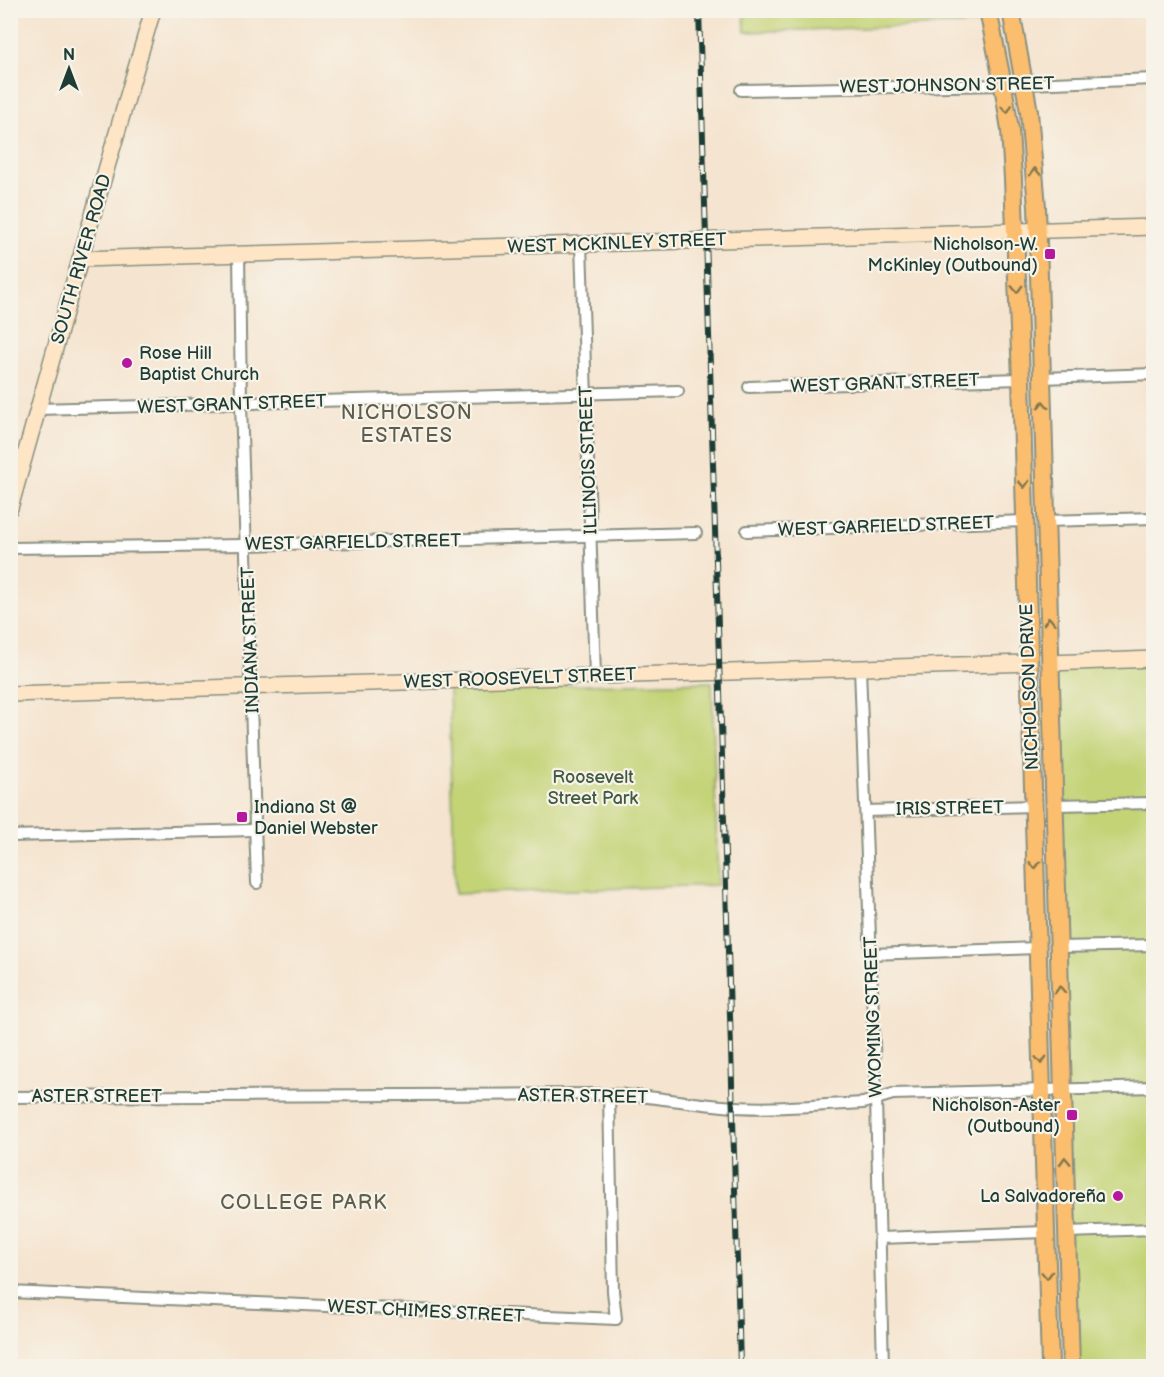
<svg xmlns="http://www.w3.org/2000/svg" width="1164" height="1377" viewBox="0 0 1164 1377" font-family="'Balsamiq Sans',sans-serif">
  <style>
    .green { fill: #c3d376; stroke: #718855; stroke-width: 1.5 }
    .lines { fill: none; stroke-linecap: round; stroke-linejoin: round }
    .street-casing { stroke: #8a9082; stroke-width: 14 }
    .secondary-casing { stroke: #8a9082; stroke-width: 18 }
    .primary-casing { stroke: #8a9082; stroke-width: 20 }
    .street { stroke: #fff; stroke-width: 10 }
    .secondary { stroke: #fde5c5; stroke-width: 15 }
    .primary { stroke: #fbbd6e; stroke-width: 16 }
    .rail-casing { stroke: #1f3d34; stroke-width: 6 }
    .rail { stroke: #f7f3e8; stroke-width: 4; stroke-dasharray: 11; stroke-linecap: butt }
    .oneway { stroke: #82774e }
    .poi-dot { fill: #b5179e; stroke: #f7f3e8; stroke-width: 2 }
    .labels { text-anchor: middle; stroke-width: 4.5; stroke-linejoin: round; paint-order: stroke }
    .street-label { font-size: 18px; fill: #1f3d34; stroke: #f7f3e8 }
    .poi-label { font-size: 18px; fill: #1f3d34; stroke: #f7f3e8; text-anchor: end }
    .park-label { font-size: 18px; fill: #405b41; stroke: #f7f3e8 }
    .neighbourhood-label { font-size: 20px; letter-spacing: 1.5px; fill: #5e5d4c; stroke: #f7f3e8 }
  </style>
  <rect width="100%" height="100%" fill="#f7f3e8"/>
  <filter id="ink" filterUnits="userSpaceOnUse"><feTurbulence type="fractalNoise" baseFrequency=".0167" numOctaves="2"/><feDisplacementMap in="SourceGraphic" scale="12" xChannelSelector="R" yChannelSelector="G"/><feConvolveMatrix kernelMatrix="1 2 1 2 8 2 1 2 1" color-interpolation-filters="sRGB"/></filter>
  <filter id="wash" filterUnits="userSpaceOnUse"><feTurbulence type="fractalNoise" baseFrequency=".008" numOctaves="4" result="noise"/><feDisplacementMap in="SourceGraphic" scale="24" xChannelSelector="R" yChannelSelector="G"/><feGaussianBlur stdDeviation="1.35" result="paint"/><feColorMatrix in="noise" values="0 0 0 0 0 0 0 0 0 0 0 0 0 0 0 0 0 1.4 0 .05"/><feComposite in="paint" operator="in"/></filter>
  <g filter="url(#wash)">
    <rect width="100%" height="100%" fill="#f5e4cf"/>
    <!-- green -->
    <g class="green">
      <polygon points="744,11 973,11 976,24 745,32"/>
      <polygon points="1153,660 1153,1366 1072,1366 1050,663"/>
      <polygon points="712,682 718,885 455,894 449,688"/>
    </g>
  </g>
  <g filter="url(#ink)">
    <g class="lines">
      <!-- street casing -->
      <g class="street-casing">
        <g id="street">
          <polyline points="741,90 1003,85 1154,79"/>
          <polyline points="581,244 595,676"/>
          <polyline points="239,253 241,404 257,883"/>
          <polyline points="1042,378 1154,374"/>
          <polyline points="749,387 1021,379"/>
          <polyline points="38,409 678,391"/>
          <polyline points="1046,521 1154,518"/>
          <polyline points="747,531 1025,521"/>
          <polyline points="10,548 246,545 696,533"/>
          <polyline points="860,668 876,1099 883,1366"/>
          <polyline points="1055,805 1154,803"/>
          <polyline points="866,811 1033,806"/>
          <polyline points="10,836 255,830"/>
          <polyline points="1059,947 1154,945"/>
          <polyline points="871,954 1038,948"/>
          <path d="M10,1097L609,1094C647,1095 684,1103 723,1106C763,1110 806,1106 846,1104L863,1103L893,1094L1154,1087"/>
          <polyline points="1067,1232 1154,1229"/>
          <polyline points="880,1238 1046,1232"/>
          <polyline points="10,1292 616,1319 613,1291 609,1094"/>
        </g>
      </g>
      <!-- secondary casing -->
      <g class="secondary-casing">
        <g id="secondary">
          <polyline points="80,259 1154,227"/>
          <polyline points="10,508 89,228 153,10"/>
          <polyline points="1050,663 1154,659"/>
          <polyline points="10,694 1029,663"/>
        </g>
      </g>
      <!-- primary casing -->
      <g class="primary-casing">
        <g id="primary">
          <polyline points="988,10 1003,85 1010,130 1013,179 1021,379 1050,1366"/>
          <polyline points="1011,10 1029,112 1037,207 1071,1366"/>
        </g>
      </g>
      <!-- street -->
      <use href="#street" class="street"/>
      <!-- secondary -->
      <use href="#secondary" class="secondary"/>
      <!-- primary -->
      <use href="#primary" class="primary"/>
      <!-- rail casing -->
      <g class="rail-casing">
        <polyline id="rail" points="699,10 731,1048 740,1366"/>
      </g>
      <!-- rail -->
      <use href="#rail" class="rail"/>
    </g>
    <!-- one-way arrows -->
    <defs><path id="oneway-chevron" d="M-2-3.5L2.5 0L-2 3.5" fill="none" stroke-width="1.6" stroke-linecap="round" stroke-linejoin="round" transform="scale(1.5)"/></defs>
    <g class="oneway">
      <use href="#oneway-chevron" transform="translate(1007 109) rotate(81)"/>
      <use href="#oneway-chevron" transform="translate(1035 172) rotate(-93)"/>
      <use href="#oneway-chevron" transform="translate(1017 289) rotate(88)"/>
      <use href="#oneway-chevron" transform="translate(1043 405) rotate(-92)"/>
      <use href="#oneway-chevron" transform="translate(1024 484) rotate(88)"/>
      <use href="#oneway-chevron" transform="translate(1049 621) rotate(-92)"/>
      <use href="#oneway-chevron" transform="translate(1035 865) rotate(88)"/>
      <use href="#oneway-chevron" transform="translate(1060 990) rotate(-92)"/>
      <use href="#oneway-chevron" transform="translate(1041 1060) rotate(88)"/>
      <use href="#oneway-chevron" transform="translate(1065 1161) rotate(-92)"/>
      <use href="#oneway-chevron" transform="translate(1047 1275) rotate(88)"/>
    </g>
  </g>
  <!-- markers -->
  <g class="poi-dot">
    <rect x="1044" y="248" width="12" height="12" rx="3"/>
    <circle cx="127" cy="363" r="6"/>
    <rect x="236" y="811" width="12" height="12" rx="3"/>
    <rect x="1066" y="1109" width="12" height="12" rx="3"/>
    <circle cx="1118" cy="1196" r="6"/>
  </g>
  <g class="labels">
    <!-- street labels -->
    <g class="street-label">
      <text transform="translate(947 85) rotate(-1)" y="6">WEST JOHNSON STREET</text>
      <text transform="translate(617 243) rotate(-2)" y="6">WEST MCKINLEY STREET</text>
      <text transform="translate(81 259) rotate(-74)" y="6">SOUTH RIVER ROAD</text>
      <text transform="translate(885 383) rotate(-2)" y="6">WEST GRANT STREET</text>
      <text transform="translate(232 404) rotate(-2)" y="6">WEST GRANT STREET</text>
      <text transform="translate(588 460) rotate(-92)" y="6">ILLINOIS STREET</text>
      <text transform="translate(886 526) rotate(-2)" y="6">WEST GARFIELD STREET</text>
      <text transform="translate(353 542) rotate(-1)" y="6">WEST GARFIELD STREET</text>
      <text transform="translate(250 640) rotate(-92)" y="6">INDIANA STREET</text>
      <text transform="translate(520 678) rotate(-2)" y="6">WEST ROOSEVELT STREET</text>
      <text transform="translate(1029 687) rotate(-92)" y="6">NICHOLSON DRIVE</text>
      <text transform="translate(950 808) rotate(-1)" y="6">IRIS STREET</text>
      <text transform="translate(873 1017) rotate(-92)" y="6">WYOMING STREET</text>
      <text x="97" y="1102">ASTER STREET</text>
      <text transform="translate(583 1096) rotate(1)" y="6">ASTER STREET</text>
      <text transform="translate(426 1311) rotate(3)" y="6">WEST CHIMES STREET</text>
    </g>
    <!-- poi labels -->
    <g class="poi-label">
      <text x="1038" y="250">Nicholson-W.<tspan x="1038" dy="21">McKinley (Outbound)</tspan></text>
      <text x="139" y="359" text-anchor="start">Rose Hill<tspan x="139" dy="21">Baptist Church</tspan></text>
      <text x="254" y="813" text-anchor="start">Indiana St @<tspan x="254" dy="21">Daniel Webster</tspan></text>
      <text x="1060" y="1111">Nicholson-Aster<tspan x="1060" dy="21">(Outbound)</tspan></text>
      <text x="1106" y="1202">La Salvadoreña</text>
    </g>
    <!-- park labels -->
    <g class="park-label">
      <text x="593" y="783">Roosevelt<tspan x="593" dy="21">Street Park</tspan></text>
    </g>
    <!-- neighbourhood labels -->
    <g class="neighbourhood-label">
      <text x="407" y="419">NICHOLSON<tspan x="407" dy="23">ESTATES</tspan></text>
      <text x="304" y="1209">COLLEGE PARK</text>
    </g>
  </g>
  <!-- margin -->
  <rect width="1164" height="1377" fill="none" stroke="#f7f3e8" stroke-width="36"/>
  <!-- north arrow -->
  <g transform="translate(69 69)" stroke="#f7f3e8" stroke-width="4.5" paint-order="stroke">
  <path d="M0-4.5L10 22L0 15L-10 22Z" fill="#1f3d34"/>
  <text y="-9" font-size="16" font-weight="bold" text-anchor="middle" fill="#1f3d34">N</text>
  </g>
</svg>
